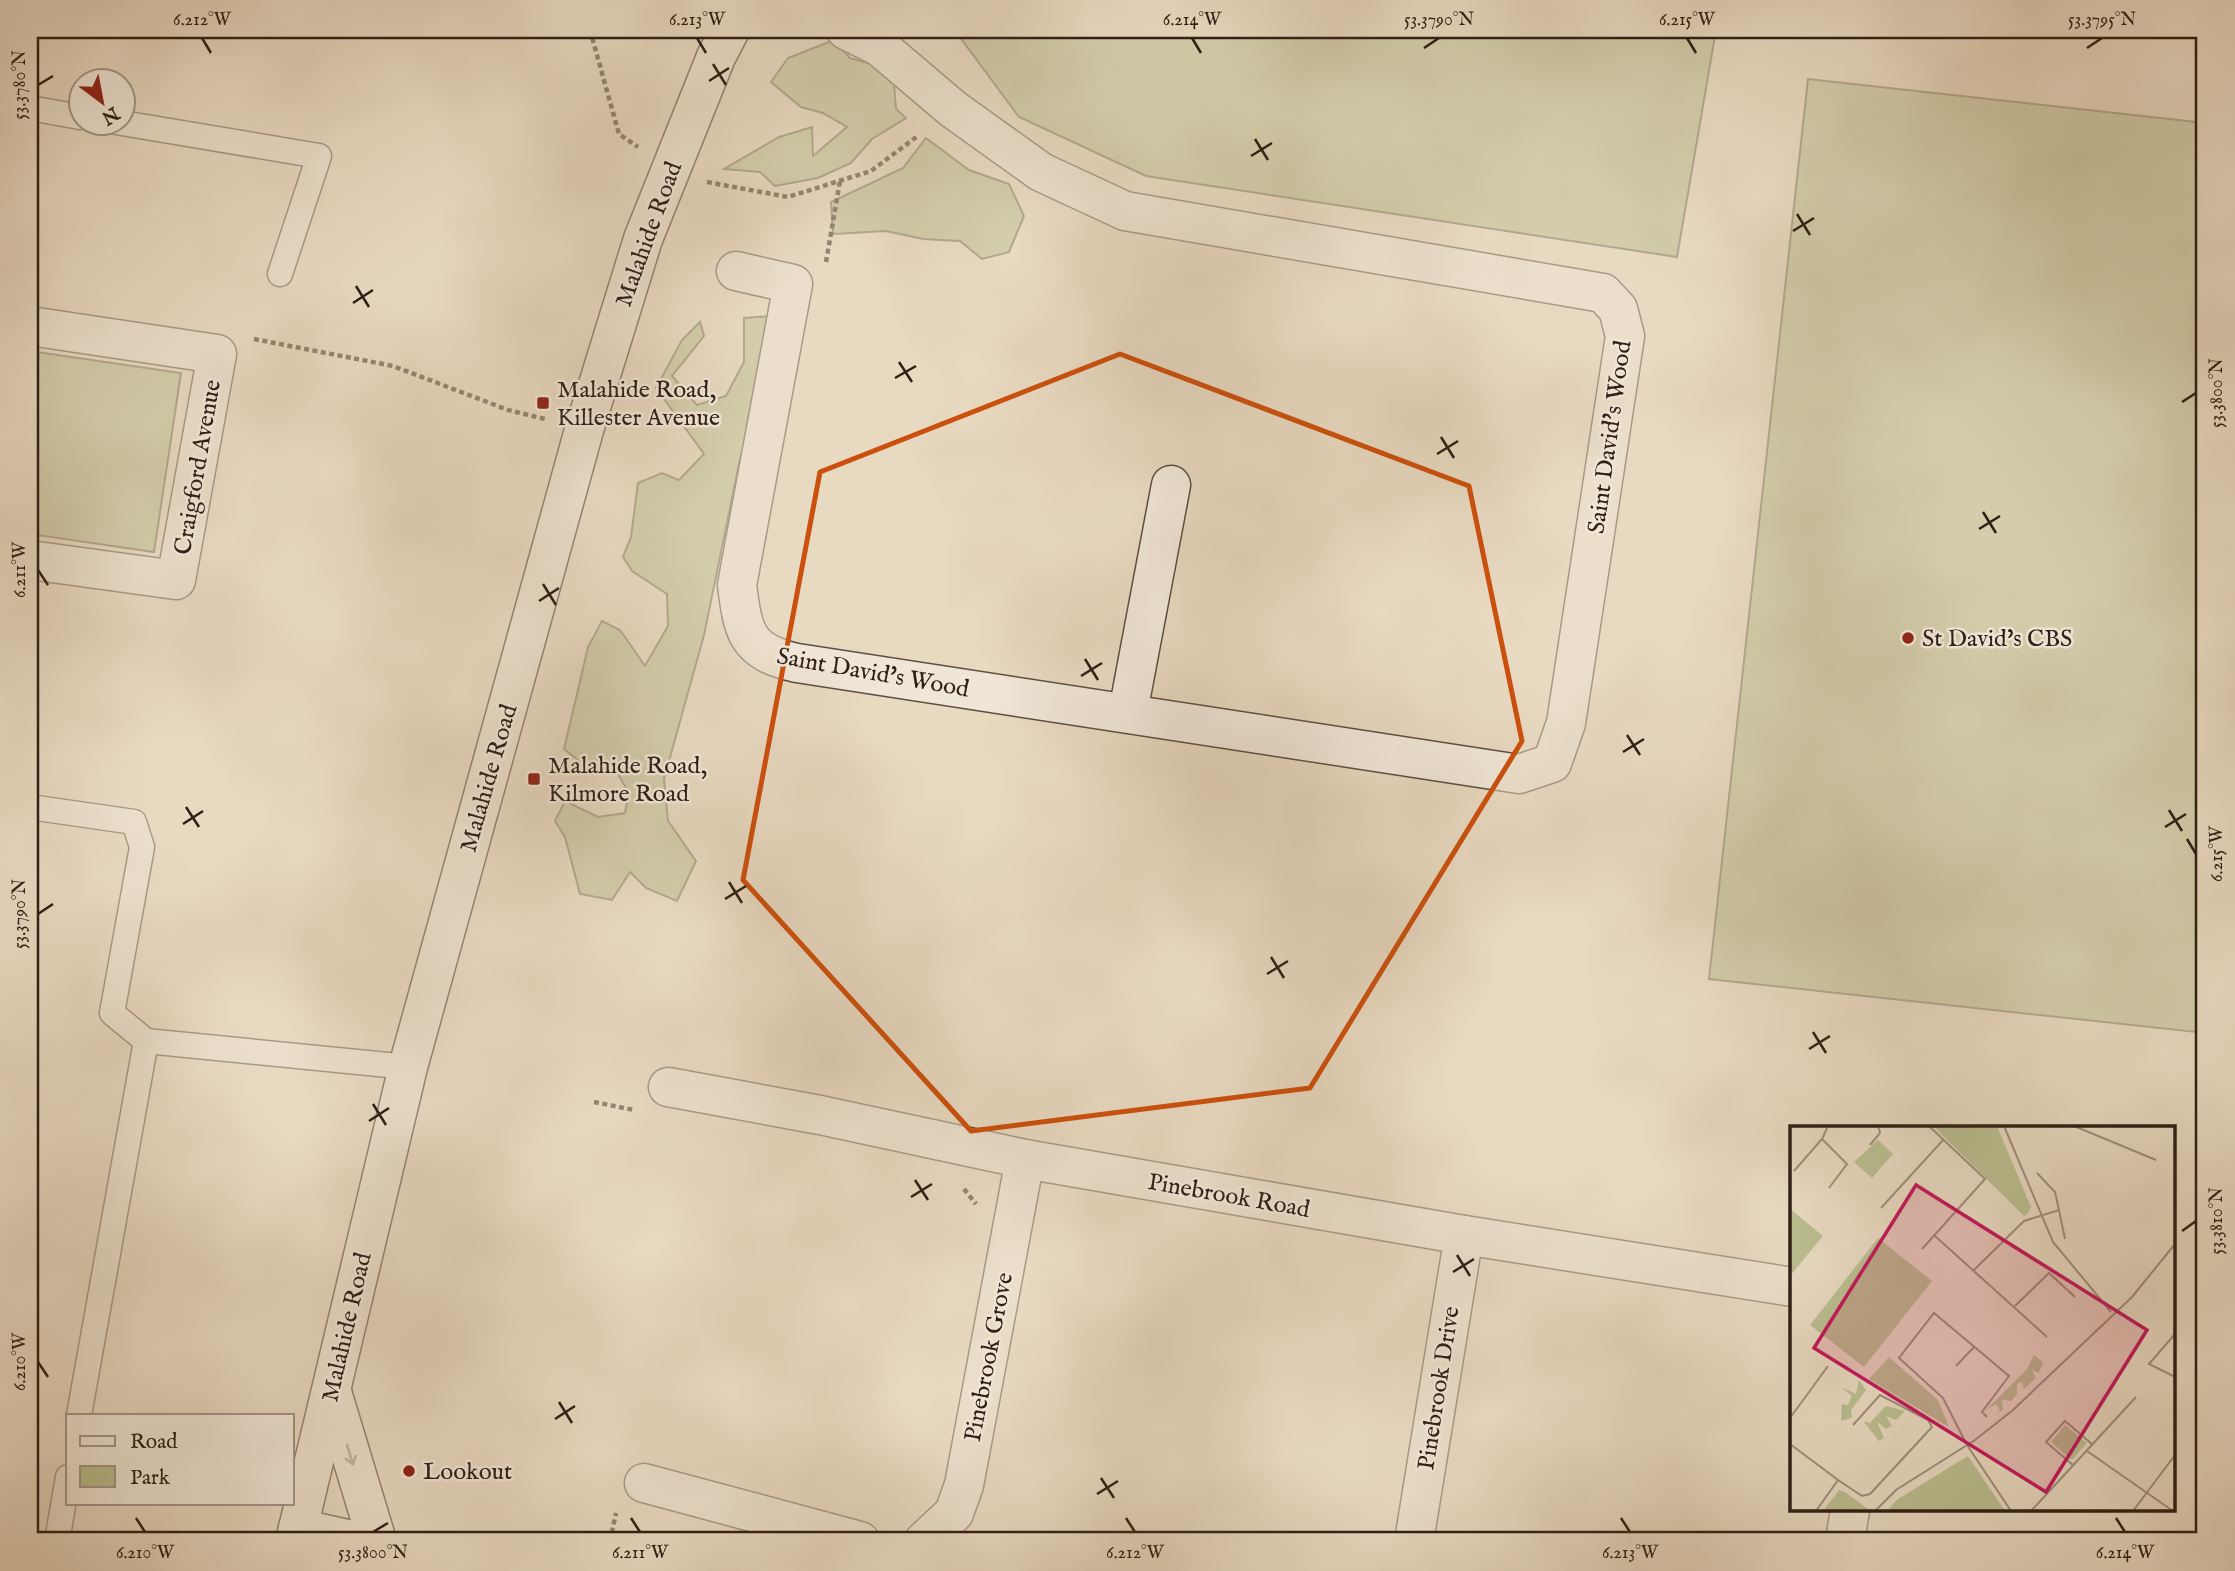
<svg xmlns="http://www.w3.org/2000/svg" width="2235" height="1571" viewBox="0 0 2235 1571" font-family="'IM FELL English',serif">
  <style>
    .green { fill: #babe90; stroke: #746e52; stroke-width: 2 }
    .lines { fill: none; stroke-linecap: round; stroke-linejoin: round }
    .lane-casing { stroke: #5d4e40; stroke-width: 27 }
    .street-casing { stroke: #5d4e40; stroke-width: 41 }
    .secondary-casing { stroke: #2f1f15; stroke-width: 41 }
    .path { stroke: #2f1f15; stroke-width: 4.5; stroke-dasharray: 5 3.5; stroke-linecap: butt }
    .lane { stroke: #f0e6d7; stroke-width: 24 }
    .street { stroke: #f0e6d7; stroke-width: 38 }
    .secondary { stroke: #f0e6d7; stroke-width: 38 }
    .oneway { stroke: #998c80 }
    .marked { fill: none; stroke: #cc500d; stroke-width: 5; stroke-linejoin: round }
    .ticks { fill: none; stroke: #2f1f15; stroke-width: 2.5 }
    .poi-dot { fill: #8f2418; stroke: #f0e6d7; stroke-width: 2.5 }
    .labels { text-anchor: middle; stroke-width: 5; stroke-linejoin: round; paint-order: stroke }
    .street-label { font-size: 24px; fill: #2f1f15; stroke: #f0e6d7 }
    .poi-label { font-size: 24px; fill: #2f1f15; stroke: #f0e6d7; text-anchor: start }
    .inset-road { fill: none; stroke: #9e8f7c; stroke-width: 2 }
    .view { fill: #c2185b; fill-opacity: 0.15; stroke: #c2185b; stroke-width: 3.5 }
    .inset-edge { fill: none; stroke: #2f1f15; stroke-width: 3.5 }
    .neatline { fill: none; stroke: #2f1f15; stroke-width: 2.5 }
    .ticks-label { font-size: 18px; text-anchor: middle; fill: #2f1f15 }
  </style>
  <rect width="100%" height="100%" fill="#e8d9c1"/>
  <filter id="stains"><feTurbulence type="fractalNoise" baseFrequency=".00286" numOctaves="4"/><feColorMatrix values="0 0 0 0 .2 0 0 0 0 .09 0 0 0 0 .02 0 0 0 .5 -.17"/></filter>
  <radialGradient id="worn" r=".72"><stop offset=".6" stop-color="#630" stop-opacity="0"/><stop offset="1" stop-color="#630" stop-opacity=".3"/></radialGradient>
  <!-- green -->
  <g class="green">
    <polygon points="1217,30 1716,30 1677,257 1146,176 1019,117 959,36"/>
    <polygon points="834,40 850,58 882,67 894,84 896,109 906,118 872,139 851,163 818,178 775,186 760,172 724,169 779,137 812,127 813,156 847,127 823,113 801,107 771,82 788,58"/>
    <polygon points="1808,79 2205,123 2205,1033 1709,979"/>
    <polygon points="926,138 969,170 1009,184 1024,216 1009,252 982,259 960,241 923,239 886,231 833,234 831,202 903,168"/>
    <polygon points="771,316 770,365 740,459 704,635 664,779 668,821 696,861 677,901 646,888 630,872 612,900 580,894 565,837 555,821 565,801 598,817 625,813 629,793 616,771 585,766 564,749 588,647 602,621 620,630 645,666 668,626 667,594 632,571 623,557 631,537 638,483 662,473 679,480 704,454 656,388 682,340 700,322 704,336 672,376 697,405 726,396 744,362 744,318"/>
    <polygon points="30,351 181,373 154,552 30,534"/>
  </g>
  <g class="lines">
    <!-- lane casing -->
    <g class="lane-casing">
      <g id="lane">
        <polyline points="30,108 80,117"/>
        <polyline points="116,122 319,156 280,274"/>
        <polyline points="30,807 134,822 142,847 112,1013 146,1041 79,1415"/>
        <polyline points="146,1041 408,1067"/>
        <polyline points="57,1541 68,1477"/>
      </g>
    </g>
    <!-- street casing -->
    <g class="street-casing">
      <g id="street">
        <path d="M736,271L793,284L737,585C743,632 746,652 797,663L1519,774L1552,763L1566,723L1625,336L1618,309L1603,293L1125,211L1041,172L953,109L880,47L846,30"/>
        <polyline points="30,326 217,354 176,580 30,560"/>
        <polyline points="1128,712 1171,485"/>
        <polyline points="668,1087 820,1115 1025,1159 1464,1235 1792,1287"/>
        <polyline points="644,1483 860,1541"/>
        <polyline points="924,1541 954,1513 964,1485 1025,1159"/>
        <polyline points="1414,1541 1464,1235"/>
        <polyline points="1845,1541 1850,1510"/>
      </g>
    </g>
    <!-- secondary casing -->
    <g class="secondary-casing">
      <g id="secondary">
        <polyline points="332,1392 377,1541"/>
        <polyline points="298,1528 356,1541"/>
        <polyline points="295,1541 408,1067 584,430 643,239 716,57 730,30"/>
      </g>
    </g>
    <!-- path -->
    <g class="path">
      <polyline points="590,30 619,134 638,147"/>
      <polyline points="707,182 788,197 871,171 919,135"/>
      <polyline points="826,262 840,181"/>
      <polyline points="254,339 393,366 508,410 545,419"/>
      <polyline points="594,1102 634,1110"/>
      <polyline points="964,1189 976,1204"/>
      <polyline points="610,1541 616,1513"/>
    </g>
    <!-- lane -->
    <use href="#lane" class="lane"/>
    <!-- street -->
    <use href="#street" class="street"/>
    <!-- secondary -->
    <use href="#secondary" class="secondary"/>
  </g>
  <!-- one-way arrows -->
  <defs><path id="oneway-shaft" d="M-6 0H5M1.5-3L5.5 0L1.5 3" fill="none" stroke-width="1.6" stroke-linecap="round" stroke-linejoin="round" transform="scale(1.75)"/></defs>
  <use class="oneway" href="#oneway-shaft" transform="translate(350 1455) rotate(74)"/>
  <!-- marked area -->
  <path d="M0 0H2235V1571H0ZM1120,354L1469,486L1522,741L1310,1088L971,1131L743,880L820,472Z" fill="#e8d9c1" fill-opacity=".55" fill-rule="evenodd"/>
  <path class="marked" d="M1120,354L1469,486L1522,741L1310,1088L971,1131L743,880L820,472Z"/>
  <!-- ticks -->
  <path class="ticks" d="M202,38L211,53M697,38L706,53M1192,38L1201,53M1687,38L1696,53M1424,48L1439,38M2087,48L2102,38M713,64L726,85M709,81L729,68M38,85L53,76M1255,139L1268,160M1251,156L1272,143M1797,214L1810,235M1793,231L1814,218M356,286L369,307M353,303L373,290M899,362L912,382M895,378L916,366M2182,402L2196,393M1441,437L1454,458M1437,454L1458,441M1983,512L1996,533M1979,529L2000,516M38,570L48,585M543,584L556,605M539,601L559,588M1085,659L1098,680M1081,676L1102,663M1627,735L1640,755M1623,752L1644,739M186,807L199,827M2169,810L2182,831M183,824L203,811M2165,827L2186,814M2187,839L2196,854M729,882L742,903M725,899L746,886M38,914L53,904M1271,957L1284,978M1267,974L1288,961M1813,1032L1826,1053M1809,1049L1830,1036M373,1104L386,1125M369,1121L389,1108M915,1180L928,1200M911,1197L932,1184M2182,1231L2196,1221M1457,1255L1470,1276M1453,1272L1474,1259M38,1362L48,1377M559,1402L572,1423M555,1419L575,1406M1101,1478L1114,1498M1097,1494L1118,1481M136,1518L145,1532M631,1518L640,1532M1126,1518L1135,1532M1621,1518L1630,1532M2116,1518L2125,1532M373,1532L388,1523"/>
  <!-- markers -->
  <g class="poi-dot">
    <rect x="536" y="396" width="14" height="14" rx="3.5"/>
    <circle cx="1908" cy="638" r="7"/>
    <rect x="527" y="772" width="14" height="14" rx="3.5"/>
    <circle cx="409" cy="1471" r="7"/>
  </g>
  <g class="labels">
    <!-- street labels -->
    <g class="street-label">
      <text transform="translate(648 234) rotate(-70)" y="8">Malahide Road</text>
      <text transform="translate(1609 437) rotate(-82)" y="8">Saint David's Wood</text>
      <text transform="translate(197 467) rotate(-80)" y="8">Craigford Avenue</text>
      <text transform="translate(873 672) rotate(10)" y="8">Saint David's Wood</text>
      <text transform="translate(488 778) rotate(-74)" y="8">Malahide Road</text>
      <text transform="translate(1229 1195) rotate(10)" y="8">Pinebrook Road</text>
      <text transform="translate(346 1327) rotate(-77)" y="8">Malahide Road</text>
      <text transform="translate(988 1357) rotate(-79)" y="8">Pinebrook Grove</text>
      <text transform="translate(1438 1388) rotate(-81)" y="8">Pinebrook Drive</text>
    </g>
    <!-- poi labels -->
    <g class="poi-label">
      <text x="557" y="397">Malahide Road,<tspan x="557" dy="28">Killester Avenue</tspan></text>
      <text x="1922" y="646">St David's CBS</text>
      <text x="548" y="773">Malahide Road,<tspan x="548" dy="28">Kilmore Road</tspan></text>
      <text x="423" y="1479">Lookout</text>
    </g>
  </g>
  <!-- overview -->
  <g transform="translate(1790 1126)">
    <rect width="385" height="385" fill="#e8d9c1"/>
    <path d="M143,0H207L241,81L238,87L234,90ZM88,14L103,28L82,52L64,36ZM0,83L33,110L0,150ZM88,112L142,155L74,241L20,199ZM244,229L253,236L249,247L242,244L246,252L234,263L232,256L227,258V268L221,275L212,274L213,284L204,288L210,284L206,278L196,284L237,243ZM99,231L148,274L159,301L79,253ZM69,254L76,264L61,284L62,292L51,295L52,278L58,279L62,270L51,261L66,268ZM96,280L115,285L106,294L96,290L102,300L96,303L87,296L94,312L89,315L73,295L80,297ZM275,299L297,317L282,334L261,316ZM178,330L215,385H97L108,373ZM49,364L55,366L78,383L33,385Z" fill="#babe90"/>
    <path class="inset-road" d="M38,0L32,13L57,38L39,62M214,0L263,116L321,186M284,0L366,34M80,19L90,7L88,0M4,45L32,13M247,47L265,66L269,84M91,82L154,13M145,110L257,211M132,123L195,53L139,0M184,144L234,95L269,84L275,113M225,180L259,147L285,171M385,208L359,238L385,251M166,240L185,220M197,291L192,286L219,250L144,187L109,232L153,272L177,319L221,385M0,292L38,240M0,318L48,354L26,385M297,325L383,385M284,340L256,316L275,295L303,319M48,354L72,370L80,368L142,301L138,294L90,269L63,299M85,385L106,364L185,314L223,284L342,171L385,118M241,385L346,271M343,385L385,329"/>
    <path class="view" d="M126,59L357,204L256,366L24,222Z"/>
    <rect width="385" height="385" class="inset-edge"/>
  </g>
  <!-- margin -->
  <rect width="2235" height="1571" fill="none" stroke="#e8d9c1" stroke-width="77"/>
  <!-- legend -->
  <rect x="66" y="1414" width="228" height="91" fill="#f0e6d7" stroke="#a39689" stroke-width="2"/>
  <rect x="80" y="1436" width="35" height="10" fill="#f0e6d7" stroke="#a39689" stroke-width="2"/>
  <text x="130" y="1448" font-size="21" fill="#2f1f15">Road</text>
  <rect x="80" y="1466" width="35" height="21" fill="#babe90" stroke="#a39689" stroke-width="2"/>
  <text x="130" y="1484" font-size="21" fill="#2f1f15">Park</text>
  <!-- north arrow -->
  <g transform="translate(102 102) rotate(148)"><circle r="33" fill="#f0e6d7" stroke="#a39689" stroke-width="2"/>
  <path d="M0-5L12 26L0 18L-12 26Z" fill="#8f2418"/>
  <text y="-10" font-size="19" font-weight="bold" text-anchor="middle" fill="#2f1f15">N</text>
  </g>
  <rect x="38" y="38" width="2158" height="1494" class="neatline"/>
  <g class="ticks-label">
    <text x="202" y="25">6.212°W</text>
    <text x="697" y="25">6.213°W</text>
    <text x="1192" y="25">6.214°W</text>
    <text x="1439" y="25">53.3790°N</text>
    <text x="1687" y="25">6.215°W</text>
    <text x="2102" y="25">53.3795°N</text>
    <text transform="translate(19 85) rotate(-90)" y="6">53.3780°N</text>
    <text transform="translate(2216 393) rotate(-90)" y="6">53.3800°N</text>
    <text transform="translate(19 570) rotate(-90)" y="6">6.211°W</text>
    <text transform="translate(2216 854) rotate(-90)" y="6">6.215°W</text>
    <text transform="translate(19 914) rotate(-90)" y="6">53.3790°N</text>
    <text transform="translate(2216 1221) rotate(-90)" y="6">53.3810°N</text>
    <text transform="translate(19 1362) rotate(-90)" y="6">6.210°W</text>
    <text x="145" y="1558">6.210°W</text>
    <text x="373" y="1558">53.3800°N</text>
    <text x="640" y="1558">6.211°W</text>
    <text x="1135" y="1558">6.212°W</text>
    <text x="1630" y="1558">6.213°W</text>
    <text x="2125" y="1558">6.214°W</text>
  </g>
  <rect width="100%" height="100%" filter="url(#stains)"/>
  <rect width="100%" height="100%" fill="url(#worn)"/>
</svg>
